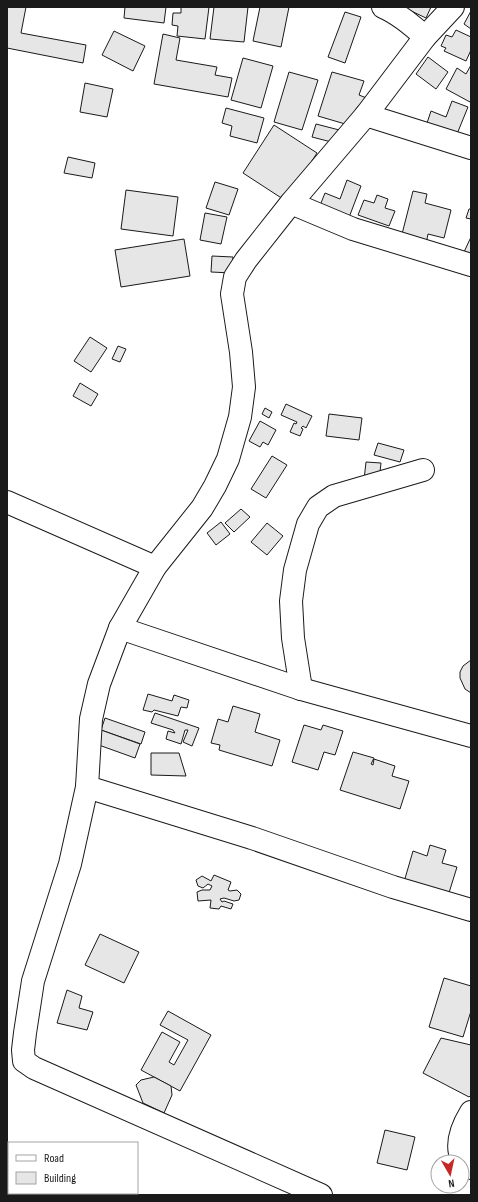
<svg xmlns="http://www.w3.org/2000/svg" width="478" height="1202" viewBox="0 0 478 1202" font-family="'Sofia Sans Condensed',sans-serif">
  <style>
    .building { fill: #e6e6e6; stroke: #1a1a1a }
    .lines { fill: none; stroke-linecap: round; stroke-linejoin: round }
    .minor-casing { stroke: #1a1a1a; stroke-width: 24 }
    .minor { stroke: #fff; stroke-width: 22 }
  </style>
  <rect width="100%" height="100%" fill="#fff"/>
  <!-- building -->
  <g class="building">
    <polygon points="7,7 26,7 21,33 86,45 83,63 7,48"/>
    <polygon points="125,7 166,7 164,23 124,18"/>
    <polygon points="181,7 209,7 205,39 177,36 178,26 172,25 173,13 181,13"/>
    <polygon points="214,7 248,7 244,42 210,39"/>
    <polygon points="260,7 289,7 281,47 253,41"/>
    <polygon points="408,7 431,7 426,18 407,9"/>
    <polygon points="471,11 471,29 464,24"/>
    <polygon points="345,12 361,17 345,63 328,57"/>
    <polygon points="456,30 471,37 471,50 466,61 444,51 446,48 441,46 446,35 452,37"/>
    <polygon points="114,31 145,46 133,71 102,55"/>
    <polygon points="163,34 180,38 176,60 217,67 215,75 232,78 228,97 154,84"/>
    <polygon points="428,57 448,72 436,89 416,74"/>
    <polygon points="243,58 273,66 261,108 231,100"/>
    <polygon points="471,65 471,99 470,102 446,89 457,68 466,74"/>
    <polygon points="289,72 318,80 302,130 274,122"/>
    <polygon points="332,72 364,81 359,95 369,99 352,126 318,116"/>
    <polygon points="85,83 113,89 107,117 80,112"/>
    <polygon points="452,101 468,107 457,134 427,123 431,111 446,117"/>
    <polygon points="226,108 264,118 257,143 230,136 232,126 222,123"/>
    <polygon points="316,124 347,132 343,145 312,137"/>
    <polygon points="274,125 317,153 286,201 243,173"/>
    <polygon points="68,157 95,163 92,178 64,173"/>
    <polygon points="347,180 361,186 348,220 319,208 325,193 340,199"/>
    <polygon points="215,182 238,189 229,215 206,208"/>
    <polygon points="126,190 178,197 173,236 121,229"/>
    <polygon points="413,191 427,194 425,203 451,210 444,238 428,234 426,244 401,238"/>
    <polygon points="377,195 388,199 385,208 395,211 389,226 358,215 364,200 374,203"/>
    <polygon points="469,209 471,209 471,219 466,218"/>
    <polygon points="205,213 227,217 221,244 200,240"/>
    <polygon points="471,237 471,255 464,252"/>
    <polygon points="184,239 190,276 121,287 115,250"/>
    <polygon points="212,256 233,257 232,273 211,272"/>
    <polygon points="90,337 107,348 91,372 74,361"/>
    <polygon points="118,346 126,349 120,362 112,359"/>
    <polygon points="80,383 98,394 91,406 73,396"/>
    <polygon points="286,404 312,416 306,428 303,426 301,428 303,429 300,436 290,432 294,423 296,424 297,422 281,415"/>
    <polygon points="265,408 272,412 269,418 262,414"/>
    <polygon points="329,414 362,418 359,440 326,436"/>
    <polygon points="260,421 276,430 268,445 263,442 260,447 249,441"/>
    <polygon points="378,443 404,450 400,462 374,455"/>
    <polygon points="272,456 287,465 266,498 251,489"/>
    <polygon points="366,462 381,463 379,481 364,480"/>
    <polygon points="241,509 250,517 234,532 225,523"/>
    <polygon points="221,522 230,534 216,545 207,533"/>
    <polygon points="267,523 283,536 267,555 251,542"/>
    <polygon points="471,660 471,693 465,689 460,678 460,672 463,666"/>
    <polygon points="148,694 172,701 174,695 189,700 187,708 181,707 178,716 154,710 152,712 143,710"/>
    <polygon points="233,706 260,714 255,732 280,740 272,766 219,750 220,745 211,743 218,719 228,722"/>
    <polygon points="155,713 199,728 192,746 183,742 188,730 185,730 181,744 166,739 168,731 175,733 173,730 151,723"/>
    <polygon points="105,718 145,732 141,744 101,730"/>
    <polygon points="304,725 321,730 323,725 343,731 335,755 324,752 318,770 292,762"/>
    <polygon points="101,730 140,744 135,758 96,744"/>
    <polygon points="353,752 374,758 371,764 373,765 374,759 395,766 392,776 409,781 400,809 340,790"/>
    <polygon points="151,753 179,753 186,776 151,775"/>
    <polygon points="430,845 446,850 442,863 457,867 448,896 404,882 413,851 427,856"/>
    <polygon points="214,875 231,882 228,890 230,891 237,890 241,894 239,900 234,901 224,898 220,899 222,902 224,901 233,904 231,909 221,906 219,909 210,908 211,900 198,901 197,892 202,890 210,890 212,886 208,884 203,888 198,886 196,880 202,876 211,881"/>
    <polygon points="100,934 139,952 124,983 85,965"/>
    <polygon points="444,978 471,986 471,1011 463,1037 429,1027"/>
    <polygon points="67,990 82,996 79,1008 93,1012 87,1030 57,1023"/>
    <polygon points="168,1011 211,1035 180,1091 141,1070 162,1032 180,1042 169,1062 174,1065 188,1040 160,1025"/>
    <polygon points="441,1038 471,1045 471,1095 469,1097 423,1073"/>
    <polygon points="154,1077 171,1086 172,1095 164,1113 143,1103 136,1085 141,1080"/>
    <polygon points="385,1130 415,1137 407,1170 377,1163"/>
  </g>
  <g class="lines">
    <!-- minor casing -->
    <g class="minor-casing">
      <g id="minor">
        <path d="M383,7C399,14 412,25 425,37"/>
        <polyline points="366,115 471,148"/>
        <polyline points="291,203 353,229 471,265"/>
        <polyline points="7,502 155,567"/>
        <polyline points="120,628 301,689 471,736"/>
        <polyline points="301,689 293,638 291,601 295,570 308,524 318,507 334,496 423,470"/>
        <polyline points="87,787 252,838 393,887 471,910"/>
        <path d="M471,1112C463,1125 455,1144 462,1159C464,1162 468,1165 471,1168"/>
        <polyline points="321,1195 34,1068 24,1061 23,1050 25,1033 33,981 70,864 87,787 91,719 99,684 120,628 155,567 202,508 215,486 228,459 240,417 244,387 241,352 232,294 235,277 246,260 291,203 366,115 425,37 453,7"/>
      </g>
    </g>
    <!-- minor -->
    <use href="#minor" class="minor"/>
  </g>
  <!-- border -->
  <rect width="478" height="1202" fill="none" stroke="#1a1a1a" stroke-width="16"/>
  <!-- legend -->
  <rect x="8" y="1142" width="130" height="52" fill="#ffffff" stroke="#a3a3a3"/>
  <rect x="16" y="1155" width="20" height="6" fill="#ffffff" stroke="#a3a3a3"/>
  <text x="44" y="1162" font-size="12" fill="#1a1a1a">Road</text>
  <rect x="16" y="1172" width="20" height="12" fill="#e6e6e6" stroke="#a3a3a3"/>
  <text x="44" y="1182" font-size="12" fill="#1a1a1a">Building</text>
  <!-- north arrow -->
  <g transform="translate(450 1174) rotate(171)"><circle r="19" fill="#ffffff" stroke="#a3a3a3"/>
  <path d="M0-3L7 15L0 10L-7 15Z" fill="#c62828"/>
  <text y="-6" font-size="11" font-weight="bold" text-anchor="middle" fill="#1a1a1a">N</text>
  </g>
</svg>
